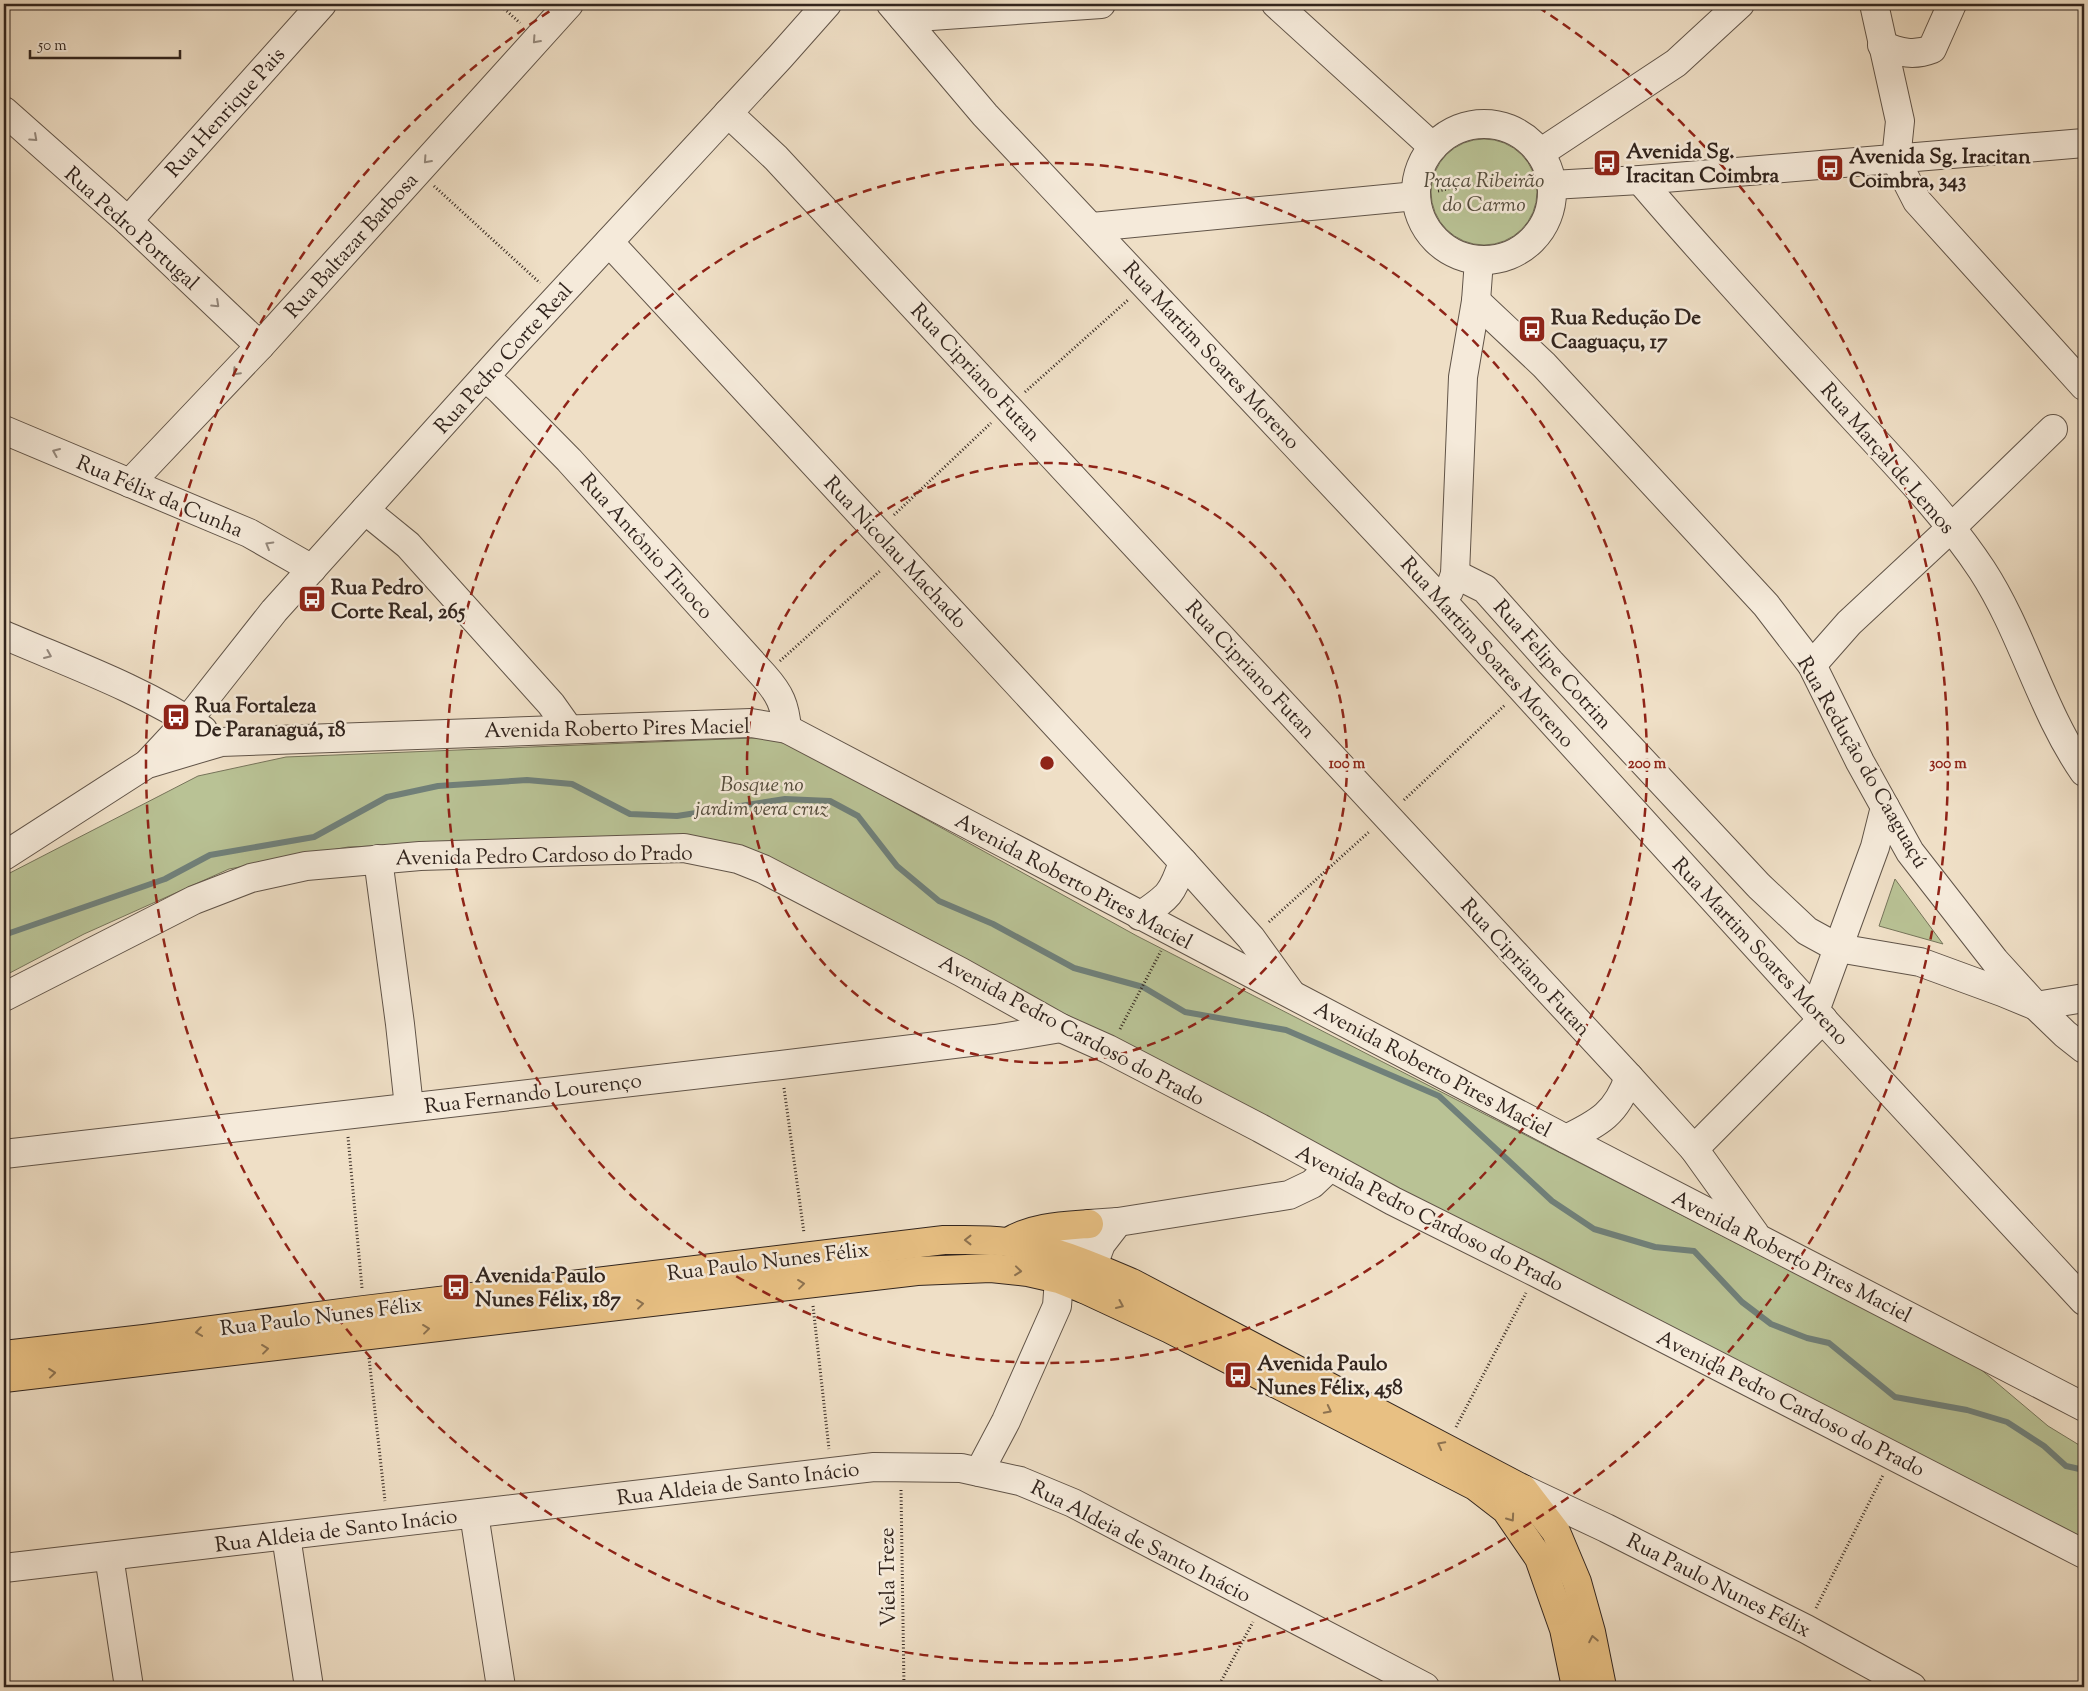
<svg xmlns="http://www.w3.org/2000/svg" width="2088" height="1691" viewBox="0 0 2088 1691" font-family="'Sorts Mill Goudy',serif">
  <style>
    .green { fill: #b9c295; stroke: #76745a }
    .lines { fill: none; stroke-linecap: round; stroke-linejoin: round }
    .stream { stroke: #70807a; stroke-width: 6 }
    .minor-casing { stroke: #615448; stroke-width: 30 }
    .major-casing { stroke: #32251e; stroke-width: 30 }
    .path { stroke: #32251e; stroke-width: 3; stroke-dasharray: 1 2.5; stroke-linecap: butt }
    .minor { stroke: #f5eada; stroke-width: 28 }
    .major { stroke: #e8c083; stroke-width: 28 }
    .oneway { stroke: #94887c }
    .oneway2 { stroke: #8d7250 }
    .ring { fill: none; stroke: #8f2418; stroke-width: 2.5; stroke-dasharray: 9 6 }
    .labels { text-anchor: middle; stroke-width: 5; stroke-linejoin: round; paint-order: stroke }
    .street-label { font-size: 21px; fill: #32251e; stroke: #f5eada }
    .poi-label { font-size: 21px; font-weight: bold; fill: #32251e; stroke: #f5eada; text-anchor: start }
    .park-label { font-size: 21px; font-style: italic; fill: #544c3c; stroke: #f5eada }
    .centre { fill: #8f2418; stroke: #f5eada; stroke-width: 2.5 }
    .ring-label { font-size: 15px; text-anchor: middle; font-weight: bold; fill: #8f2418; stroke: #f5eada; stroke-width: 5; stroke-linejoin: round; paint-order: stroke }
  </style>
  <rect width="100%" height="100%" fill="#efdfc6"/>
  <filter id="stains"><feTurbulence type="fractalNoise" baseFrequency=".004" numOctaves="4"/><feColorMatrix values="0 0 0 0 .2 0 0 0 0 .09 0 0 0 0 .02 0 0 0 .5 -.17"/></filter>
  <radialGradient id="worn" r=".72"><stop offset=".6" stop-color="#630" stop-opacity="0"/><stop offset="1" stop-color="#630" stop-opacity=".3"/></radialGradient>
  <!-- green -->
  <g class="green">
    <circle cx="1484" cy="192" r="53"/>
    <polygon points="777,737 1137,936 1978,1367 2048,1426 2084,1448 2084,1542 1380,1180 827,891 634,836 348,847 229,869 84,934 4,976 4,876 198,776 286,757"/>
    <polygon points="1895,879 1943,944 1879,926"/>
  </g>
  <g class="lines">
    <!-- stream -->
    <polyline class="stream" points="4,935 165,879 210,855 314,837 387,797 438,786 527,780 572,784 630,814 677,816 785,799 830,801 858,816 897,866 939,901 993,924 1074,968 1143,987 1185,1012 1286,1030 1439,1096 1552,1201 1594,1229 1655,1247 1694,1251 1742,1302 1771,1324 1807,1338 1829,1343 1895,1397 1967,1410 2007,1422 2044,1446 2066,1466 2084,1470"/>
    <!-- minor casing -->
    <g class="minor-casing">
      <g id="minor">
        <polyline points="891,4 985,115 1445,604 1815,1011 2084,1301"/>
        <polyline points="1276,4 1433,147"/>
        <polyline points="1874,4 1900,121 1896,160"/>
        <polyline points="903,18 1101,4"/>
        <path d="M1882,45C1900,53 1914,56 1932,49L1952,4"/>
        <polyline points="4,111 128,221 260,346"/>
        <polyline points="728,113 776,158 1629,1077 1694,1149 1755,1234"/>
        <circle cx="1484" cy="192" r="68"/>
        <polyline points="1540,153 1676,63 1740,4"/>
        <polyline points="1896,160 1917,201 2084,386"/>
        <path d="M1640,180C1708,260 1779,336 1850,414C1895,463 1945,514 1982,570C2023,633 2041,710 2084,772"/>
        <polyline points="1552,185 1640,180 2084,143"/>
        <polyline points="128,221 322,4"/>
        <polyline points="1092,227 1416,196"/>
        <polyline points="609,242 1183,862 1251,938 1290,992"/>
        <polyline points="1476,301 1544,365 1766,605 1812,665 1860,762 1910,852 1995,961 2036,1006 2065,1034 2084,1049"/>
        <path d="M485,377L500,390L569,460L764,676C780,694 785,705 787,729"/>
        <polyline points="4,430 249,533 312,569"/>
        <polyline points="130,483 260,346 569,4"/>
        <polyline points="365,510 408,545 551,704 568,728"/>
        <polyline points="1455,574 1485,589 1550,662 1759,886 1807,931 1838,948 1920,962 2002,992 2036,1006 2084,998"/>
        <polyline points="1449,591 1455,574 1463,377 1476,301 1479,260"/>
        <path d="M4,635C71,664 142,689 203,730"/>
        <polyline points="1812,665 1849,623 1951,528 2053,429"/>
        <polyline points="148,763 188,720 274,611 507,352 780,57 827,4"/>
        <polyline points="4,856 147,764 221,742 751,723 787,729 1566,1139 2084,1407"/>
        <polyline points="378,859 400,1024 409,1107"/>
        <path d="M1140,916C1168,897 1172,895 1183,862"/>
        <polyline points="4,997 194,900 251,878 306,866 420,856 684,848 738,859 763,869 961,972 1061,1028 1108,1049 1260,1128 1393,1201 1537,1273 2084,1554"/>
        <polyline points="1815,1011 1875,847 1885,807"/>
        <path d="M1566,1139C1599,1123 1617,1113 1629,1077"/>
        <polyline points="1694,1149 1823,1019"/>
        <polyline points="4,1154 781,1065 995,1039 1061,1028"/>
        <polyline points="1084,1289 1101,1244 1118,1222"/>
        <polyline points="979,1472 1006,1421 1057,1306 1059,1279 1072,1246 1077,1237 1089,1224 1118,1222 1289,1195 1312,1184 1329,1168"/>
        <polyline points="1523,1489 1606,1528 1806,1629 1912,1687"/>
        <polyline points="474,1514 501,1687"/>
        <polyline points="286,1536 309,1687"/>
        <polyline points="109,1556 129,1687"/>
        <polyline points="4,1568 874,1467 961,1468 1020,1481 1073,1503 1425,1687"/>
      </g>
    </g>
    <!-- major casing -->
    <g class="major-casing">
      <g id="major">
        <path d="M1008,1242C1032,1227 1061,1226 1089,1224"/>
        <path d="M4,1355L144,1339L364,1310L944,1240C965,1240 986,1239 1007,1242C1051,1248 1092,1266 1132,1283L1523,1489L1556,1532L1577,1582L1591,1632L1602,1687"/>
        <polyline points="4,1378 917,1271 991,1268 1028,1272 1059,1279 1084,1289 1170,1329 1475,1486 1506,1510 1539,1558 1564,1629 1576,1687"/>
      </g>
    </g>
    <!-- path -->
    <g class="path">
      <polyline points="499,4 520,23"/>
      <polyline points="434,186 540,283"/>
      <polyline points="1438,191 1466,185 1524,179 1531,181"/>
      <polyline points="1025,392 1129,299"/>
      <polyline points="894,515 991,423"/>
      <polyline points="780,661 881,570"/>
      <polyline points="1404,800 1505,705"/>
      <polyline points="1269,922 1370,831"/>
      <polyline points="1120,1029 1161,951"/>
      <polyline points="784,1088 804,1233"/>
      <polyline points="348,1137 362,1288"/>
      <polyline points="813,1306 829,1449"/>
      <polyline points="369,1358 385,1501"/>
      <polyline points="1456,1427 1526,1293"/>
      <polyline points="901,1490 904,1687"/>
      <polyline points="1816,1608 1883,1475"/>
      <polyline points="1218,1687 1253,1622"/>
    </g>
    <!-- minor -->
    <use href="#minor" class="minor"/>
    <!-- major -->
    <use href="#major" class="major"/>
  </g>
  <!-- one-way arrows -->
  <defs><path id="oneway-chevron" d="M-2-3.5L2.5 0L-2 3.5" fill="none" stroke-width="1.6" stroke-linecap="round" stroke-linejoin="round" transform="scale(1.25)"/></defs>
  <g class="oneway">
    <use href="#oneway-chevron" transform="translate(536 40) rotate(132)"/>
    <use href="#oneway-chevron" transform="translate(34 138) rotate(42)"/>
    <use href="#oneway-chevron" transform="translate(427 160) rotate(132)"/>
    <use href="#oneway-chevron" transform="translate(216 304) rotate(43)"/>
    <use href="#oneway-chevron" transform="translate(236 372) rotate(133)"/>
    <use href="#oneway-chevron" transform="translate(56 452) rotate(-157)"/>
    <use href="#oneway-chevron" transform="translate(269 545) rotate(-150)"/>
    <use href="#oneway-chevron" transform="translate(48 655) rotate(23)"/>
  </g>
  <g class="oneway2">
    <use href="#oneway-chevron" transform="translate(968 1240) rotate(180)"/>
    <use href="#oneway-chevron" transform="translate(1018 1271) rotate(6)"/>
    <use href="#oneway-chevron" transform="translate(801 1284) rotate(-7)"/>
    <use href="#oneway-chevron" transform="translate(640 1304) rotate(-7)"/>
    <use href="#oneway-chevron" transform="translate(1120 1305) rotate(24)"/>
    <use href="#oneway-chevron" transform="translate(426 1329) rotate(-7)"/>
    <use href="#oneway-chevron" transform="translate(199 1332) rotate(172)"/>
    <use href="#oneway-chevron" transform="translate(265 1349) rotate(-7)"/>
    <use href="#oneway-chevron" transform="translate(52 1373) rotate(-6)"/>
    <use href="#oneway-chevron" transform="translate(1328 1410) rotate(27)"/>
    <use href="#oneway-chevron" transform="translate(1441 1445) rotate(-152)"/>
    <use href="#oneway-chevron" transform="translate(1511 1518) rotate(55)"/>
    <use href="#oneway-chevron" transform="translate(1593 1639) rotate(-101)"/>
  </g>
  <!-- distance rings -->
  <g class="ring">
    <circle cx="1047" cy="763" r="300"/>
    <circle cx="1047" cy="763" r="600"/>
    <path d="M1538 7A901 901 0 1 1 556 7"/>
  </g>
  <!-- icons -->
  <defs>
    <g id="bus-square" transform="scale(1.4375)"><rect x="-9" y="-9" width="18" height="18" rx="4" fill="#8f2418" stroke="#f5eada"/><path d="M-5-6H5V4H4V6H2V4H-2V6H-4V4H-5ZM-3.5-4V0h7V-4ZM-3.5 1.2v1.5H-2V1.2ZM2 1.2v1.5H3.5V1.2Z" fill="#fff"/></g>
  </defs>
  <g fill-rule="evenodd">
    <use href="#bus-square" x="1607" y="163"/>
    <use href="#bus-square" x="1830" y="168"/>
    <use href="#bus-square" x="1532" y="329"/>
    <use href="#bus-square" x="312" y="599"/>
    <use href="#bus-square" x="176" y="717"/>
    <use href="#bus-square" x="456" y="1287"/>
    <use href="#bus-square" x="1238" y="1375"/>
  </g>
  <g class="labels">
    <!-- street labels -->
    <g class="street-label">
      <text transform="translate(225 112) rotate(-48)" y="7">Rua Henrique Pais</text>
      <text transform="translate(132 228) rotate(42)" y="7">Rua Pedro Portugal</text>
      <text transform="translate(351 245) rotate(-48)" y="7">Rua Baltazar Barbosa</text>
      <text transform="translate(1212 355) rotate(47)" y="7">Rua Martim Soares Moreno</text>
      <text transform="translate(503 358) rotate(-48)" y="7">Rua Pedro Corte Real</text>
      <text transform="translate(976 372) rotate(47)" y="7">Rua Cipriano Futan</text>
      <text transform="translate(1888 458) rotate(49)" y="7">Rua Marçal de Lemos</text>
      <text transform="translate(160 496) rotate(23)" y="7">Rua Félix da Cunha</text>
      <text transform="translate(647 546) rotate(48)" y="7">Rua Antônio Tinoco</text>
      <text transform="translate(896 552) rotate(47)" y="7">Rua Nicolau Machado</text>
      <text transform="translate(1488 652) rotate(48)" y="7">Rua Martim Soares Moreno</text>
      <text transform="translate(1553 664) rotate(48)" y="7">Rua Felipe Cotrim</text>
      <text transform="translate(1251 669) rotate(47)" y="7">Rua Cipriano Futan</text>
      <text transform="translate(617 728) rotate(-1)" y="7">Avenida Roberto Pires Maciel</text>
      <text transform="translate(1863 762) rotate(60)" y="7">Rua Redução do Caaguaçú</text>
      <text transform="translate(544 855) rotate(-1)" y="7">Avenida Pedro Cardoso do Prado</text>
      <text transform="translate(1074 881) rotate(28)" y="7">Avenida Roberto Pires Maciel</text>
      <text transform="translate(1761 951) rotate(47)" y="7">Rua Martim Soares Moreno</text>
      <text transform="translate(1526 967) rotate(47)" y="7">Rua Cipriano Futan</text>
      <text transform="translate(1072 1030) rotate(28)" y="7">Avenida Pedro Cardoso do Prado</text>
      <text transform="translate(1433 1069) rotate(28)" y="7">Avenida Roberto Pires Maciel</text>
      <text transform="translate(533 1093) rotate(-7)" y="7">Rua Fernando Lourenço</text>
      <text transform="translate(1430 1218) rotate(27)" y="7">Avenida Pedro Cardoso do Prado</text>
      <text transform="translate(1792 1256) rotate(27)" y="7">Avenida Roberto Pires Maciel</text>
      <text transform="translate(768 1261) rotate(-7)" y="7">Rua Paulo Nunes Félix</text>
      <text transform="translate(321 1316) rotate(-7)" y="7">Rua Paulo Nunes Félix</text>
      <text transform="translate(1791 1403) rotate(27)" y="7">Avenida Pedro Cardoso do Prado</text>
      <text transform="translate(738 1483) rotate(-7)" y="7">Rua Aldeia de Santo Inácio</text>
      <text transform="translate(336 1530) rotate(-7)" y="7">Rua Aldeia de Santo Inácio</text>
      <text transform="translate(1141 1541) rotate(27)" y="7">Rua Aldeia de Santo Inácio</text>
      <text transform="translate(887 1577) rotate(-91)" y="7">Viela Treze</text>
      <text transform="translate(1719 1585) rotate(27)" y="7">Rua Paulo Nunes Félix</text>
    </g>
    <!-- poi labels -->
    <g class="poi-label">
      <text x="1626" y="158">Avenida Sg.<tspan x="1626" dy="24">Iracitan Coimbra</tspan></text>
      <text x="1849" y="163">Avenida Sg. Iracitan<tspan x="1849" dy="24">Coimbra, 343</tspan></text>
      <text x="1551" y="324">Rua Redução De<tspan x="1551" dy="24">Caaguaçu, 17</tspan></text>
      <text x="331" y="594">Rua Pedro<tspan x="331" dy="24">Corte Real, 265</tspan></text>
      <text x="195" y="712">Rua Fortaleza<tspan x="195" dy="24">De Paranaguá, 18</tspan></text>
      <text x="475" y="1282">Avenida Paulo<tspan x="475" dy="24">Nunes Félix, 187</tspan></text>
      <text x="1257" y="1370">Avenida Paulo<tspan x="1257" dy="24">Nunes Félix, 458</tspan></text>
    </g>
    <!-- park labels -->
    <g class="park-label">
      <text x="1484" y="187">Praça Ribeirão<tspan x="1484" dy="24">do Carmo</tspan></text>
      <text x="762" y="791">Bosque no<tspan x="762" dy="24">jardim vera cruz</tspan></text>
    </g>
  </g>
  <circle cx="1047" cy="763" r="8" class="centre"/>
  <g class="ring-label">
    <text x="1347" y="768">100 m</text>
    <text x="1647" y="768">200 m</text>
    <text x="1948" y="768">300 m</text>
  </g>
  <!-- margin -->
  <rect width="2088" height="1691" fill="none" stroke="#efdfc6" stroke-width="20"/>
  <rect x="5" y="5" width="2078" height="1681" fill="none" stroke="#32251e" stroke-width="2.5"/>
  <rect x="10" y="10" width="2068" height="1671" fill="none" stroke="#32251e"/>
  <!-- scale -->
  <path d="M30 50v8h150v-8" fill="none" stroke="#32251e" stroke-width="2.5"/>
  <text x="38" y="50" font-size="15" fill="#32251e" stroke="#f5eada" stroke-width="4" paint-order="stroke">50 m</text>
  <rect width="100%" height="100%" filter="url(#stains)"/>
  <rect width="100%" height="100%" fill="url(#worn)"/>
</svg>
